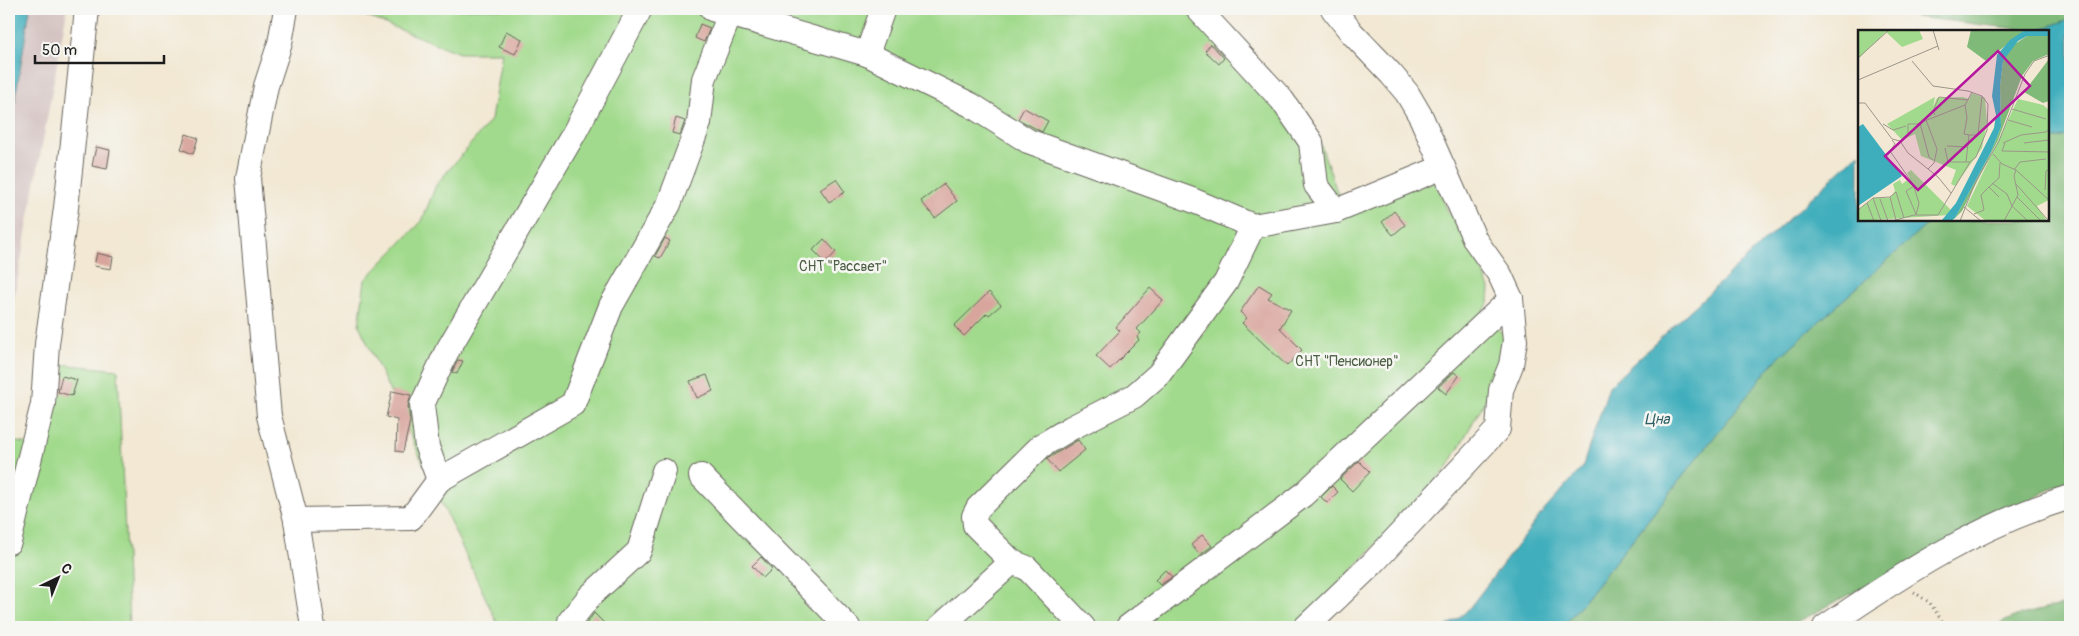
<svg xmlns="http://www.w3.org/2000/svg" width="2079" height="636" viewBox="0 0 2079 636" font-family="Pangolin,sans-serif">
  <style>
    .industrial { fill: #d1bfbe }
    .green { fill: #a1da8c; stroke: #5e7b54; fill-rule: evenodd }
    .forest { fill: #80ba78; stroke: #4e6b4a }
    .water { fill: #3faebc; stroke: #2e656c }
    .building { fill: #d8a59d }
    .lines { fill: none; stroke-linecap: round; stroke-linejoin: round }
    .minor-casing { stroke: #67635c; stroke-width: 26 }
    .path { stroke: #67635c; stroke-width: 3; stroke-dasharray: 1 4; stroke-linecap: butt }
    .minor { stroke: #fff; stroke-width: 24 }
    .labels { text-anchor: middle; stroke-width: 5; stroke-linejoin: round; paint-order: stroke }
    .park-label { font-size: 14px; fill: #4b5e43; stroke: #f6f6f2 }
    .water-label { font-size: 15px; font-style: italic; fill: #2c5e64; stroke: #f6f6f2 }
    .inset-road { fill: none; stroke: #9c968a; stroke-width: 1 }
    .view { fill: #b5179e; fill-opacity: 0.15; stroke: #b5179e; stroke-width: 2.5 }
    .inset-edge { fill: none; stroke: #1c1c1c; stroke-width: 2.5 }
  </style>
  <rect width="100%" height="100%" fill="#f6f6f2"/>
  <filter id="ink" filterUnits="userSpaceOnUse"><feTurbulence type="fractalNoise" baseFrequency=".02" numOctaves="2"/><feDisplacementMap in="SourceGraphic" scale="10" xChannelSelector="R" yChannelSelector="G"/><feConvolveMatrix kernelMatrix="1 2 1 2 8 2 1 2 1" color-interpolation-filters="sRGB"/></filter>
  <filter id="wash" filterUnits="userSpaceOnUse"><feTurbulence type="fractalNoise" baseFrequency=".0096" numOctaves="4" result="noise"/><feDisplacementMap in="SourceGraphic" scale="20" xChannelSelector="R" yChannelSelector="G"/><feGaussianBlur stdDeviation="1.12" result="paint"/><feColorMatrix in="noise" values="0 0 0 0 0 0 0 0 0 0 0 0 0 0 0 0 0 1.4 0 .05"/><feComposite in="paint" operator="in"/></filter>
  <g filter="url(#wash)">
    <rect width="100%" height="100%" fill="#f2e8d3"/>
    <!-- industrial -->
    <polygon class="industrial" points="9,9 67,9 9,326"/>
    <!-- green -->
    <g class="green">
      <path d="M348,9H1190L1316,131L1343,209L1435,181L1448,211L1470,244L1490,288L1489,302L1482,314L1512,342L1485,401L1448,467L1322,602L1293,627H499L359,325L365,280L422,221L436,185L491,120L502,53H459ZM1244,258L1198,343L1142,403L1037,457L1142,385Z"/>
      <polygon points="60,364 118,370 129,627 9,627 9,441 44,446"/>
    </g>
    <!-- forest -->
    <g class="forest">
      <polygon points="1904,9 2070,9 2070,19 2036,31 1916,17"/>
      <polygon points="2070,135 2070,479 1788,627 1563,627 1773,363 1932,220 2048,220 2048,141"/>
      <polygon points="2070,603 2070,627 1993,627 2016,616"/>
    </g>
    <!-- water -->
    <g class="water">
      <polygon points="9,9 30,9 9,136"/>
      <polygon points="2070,19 2070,135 2048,141 2048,31 2035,31"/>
      <polygon points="1859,153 1859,220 1932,220 1773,363 1563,627 1446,627 1467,611 1541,514 1582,468 1609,386"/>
    </g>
    <g id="blocks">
      <!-- building -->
      <g class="building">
        <polygon points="700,24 710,28 704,42 695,38"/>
        <polygon points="506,31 522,39 515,54 499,47"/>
        <polygon points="1211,44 1224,58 1219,64 1205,51"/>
        <polygon points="1024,108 1048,121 1042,132 1018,119"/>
        <polygon points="676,118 685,121 680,135 672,133"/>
        <polygon points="186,134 198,138 193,154 181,149"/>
        <polygon points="96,147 110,150 107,169 92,166"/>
        <polygon points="836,179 845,192 829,202 820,189"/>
        <polygon points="944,184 957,201 935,218 921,201"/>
        <polygon points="1394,211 1405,225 1393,235 1382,222"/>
        <polygon points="665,238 670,241 660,258 655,256"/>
        <polygon points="824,239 836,252 826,263 813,250"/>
        <polygon points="97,253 113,257 111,269 94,266"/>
        <polygon points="1259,285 1272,293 1268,298 1291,310 1280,328 1302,350 1287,366 1242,323 1247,318 1240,312"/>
        <polygon points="1150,288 1163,300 1137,329 1141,333 1137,337 1139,340 1110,369 1096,356 1120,331 1116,327"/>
        <polygon points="989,292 1001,305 989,315 987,313 964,336 954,326"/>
        <polygon points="458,360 463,361 457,374 452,372"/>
        <polygon points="1454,372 1459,376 1446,394 1438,387"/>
        <polygon points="707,375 713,391 697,398 690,381"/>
        <polygon points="62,376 77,380 72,396 58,392"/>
        <polygon points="392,391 411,395 408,406 410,421 403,452 396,451 397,420 386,417"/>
        <polygon points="1078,440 1085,450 1058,472 1047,459"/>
        <polygon points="1359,461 1370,472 1352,491 1340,479"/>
        <polygon points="1332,486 1338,492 1327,503 1321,497"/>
        <polygon points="1202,535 1212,546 1200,555 1191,545"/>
        <polygon points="761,557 772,569 763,578 752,566"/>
        <polygon points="1165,570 1172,577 1160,585 1155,580"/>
        <polygon points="594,613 608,627 584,627"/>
      </g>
    </g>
  </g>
  <g filter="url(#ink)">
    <use href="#blocks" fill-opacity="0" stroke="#67635c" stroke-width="1"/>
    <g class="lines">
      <!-- minor casing -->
      <g class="minor-casing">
        <g id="minor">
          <polyline points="286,9 280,43 266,86 248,178 269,416 296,520 313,627"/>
          <polyline points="712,9 867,54 971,105 1028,141 1192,200 1253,226"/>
          <polyline points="1198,9 1282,100 1311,142 1316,185 1336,211"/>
          <polyline points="867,54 883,9"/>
          <polyline points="701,476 848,627"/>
          <polyline points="439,480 427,447 422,405 446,353 573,135 640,9"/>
          <polyline points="296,520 411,518 439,480 573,404 611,306 669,204 699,123 704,79 730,14"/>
          <polyline points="9,542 43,404 47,344 66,208 87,9"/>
          <polyline points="1012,562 975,525 974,516 978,508 1041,446 1071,428 1134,396 1159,374 1226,282 1253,226 1336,211 1443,167"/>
          <polyline points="570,627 570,621 590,596 639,551 664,471"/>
          <polyline points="940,627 1012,562 1027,568 1083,627"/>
          <polyline points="1128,627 1303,495 1511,299"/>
          <polyline points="1306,627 1373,563 1498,429 1501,390 1511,365 1515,341 1511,299 1500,275 1475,240 1421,117 1407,93 1391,74 1352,33 1333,9"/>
          <path d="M1825,627C1906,572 1976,526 2070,497"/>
        </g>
      </g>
      <!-- path -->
      <polyline class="path" points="1914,592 1930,603 1946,627"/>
      <!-- minor -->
      <use href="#minor" class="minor"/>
    </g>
  </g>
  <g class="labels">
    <!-- park labels -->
    <g class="park-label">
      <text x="843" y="271">СНТ "Рассвет"</text>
      <text x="1347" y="366">СНТ "Пенсионер"</text>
    </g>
    <!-- water labels -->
    <g class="water-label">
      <text x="1657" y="424">Цна</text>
    </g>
  </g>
  <!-- overview -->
  <g transform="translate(1858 30)">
    <rect width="191" height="191" fill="#f2e8d3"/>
    <path d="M0,0H61L65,9L44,17L28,2L0,29ZM114,63L127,68L129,92L124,118L97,156L93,154L98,140L63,126L57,104L44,110L29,94L77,67L75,77L79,68L105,67L111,69ZM160,69L185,75L191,80V170L179,176L189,191H128L109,176ZM53,140L93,180L91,185L0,191V180L16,168H32L37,161L35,154L42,150L44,154L52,148L49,143Z" fill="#a1da8c"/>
    <path d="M113,0H167L128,31L109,17ZM169,6H191V24L175,31L164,46L140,110L104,181L97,188L133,122L143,97L142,56L145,31L154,16ZM191,29V71L185,73L166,62Z" fill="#80ba78"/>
    <path d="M167,0H191V6H169L160,11L145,31L142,56L143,97L133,122L97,188L93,191H58L84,190L98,173L136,98L138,85L134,66L139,25L152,10ZM5,94L44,146L0,176V97Z" fill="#3faebc"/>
    <path class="inset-road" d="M75,0L81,20M0,28L31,0M54,31L75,56L110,61L124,66L130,74L129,100L118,127L112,132H90L87,118M0,50L80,16M0,73H7L34,109L42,111L50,123L80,147L93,163M154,79L188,89M77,85L75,81L81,67L110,70M68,90L79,119L76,133L70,139M150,90L174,97M62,93L71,127L75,130M25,94L35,100L48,96M50,103V94H59L107,75M111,105L106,104L109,88L107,75L114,62M34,110L37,114L32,121L55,154L61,173L58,185M145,113L163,105L188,102L192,98M147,113L144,121L192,122M166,113L191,110M89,116L110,117M135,124L144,134L158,140L156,146L160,165L146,191M108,132L111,105H120L124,66M156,140L162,132L188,129M158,140L192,171M134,153L149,164L154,176L170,191M158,154L190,190M56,156L48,161L58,184M187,160L188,141L192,139M32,167L38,162L46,188M141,167L131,157L141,148L142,133M159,167L183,191M15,168L23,191M22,169L30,191M9,173L16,191M106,177L123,191M0,180L15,168L32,167L38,190M116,184L126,180L123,165L131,157M34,191L56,185H80L112,132M102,191L117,153L141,111L167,44L176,31L192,25"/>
    <path class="view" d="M140,21L172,56L60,160L27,126Z"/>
    <rect width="191" height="191" class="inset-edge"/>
  </g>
  <!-- margin -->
  <rect width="2079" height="636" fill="none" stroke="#f6f6f2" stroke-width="30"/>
  <!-- north arrow -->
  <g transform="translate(58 578) rotate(43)" stroke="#f6f6f2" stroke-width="4" paint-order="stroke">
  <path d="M0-4L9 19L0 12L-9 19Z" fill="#1c1c1c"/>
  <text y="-8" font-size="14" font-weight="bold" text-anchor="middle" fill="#1c1c1c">С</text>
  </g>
  <!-- scale -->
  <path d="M35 55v8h129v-8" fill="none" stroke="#1c1c1c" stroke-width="2.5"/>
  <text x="42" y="55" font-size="15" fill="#1c1c1c" stroke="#f6f6f2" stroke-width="4" paint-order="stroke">50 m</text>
</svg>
